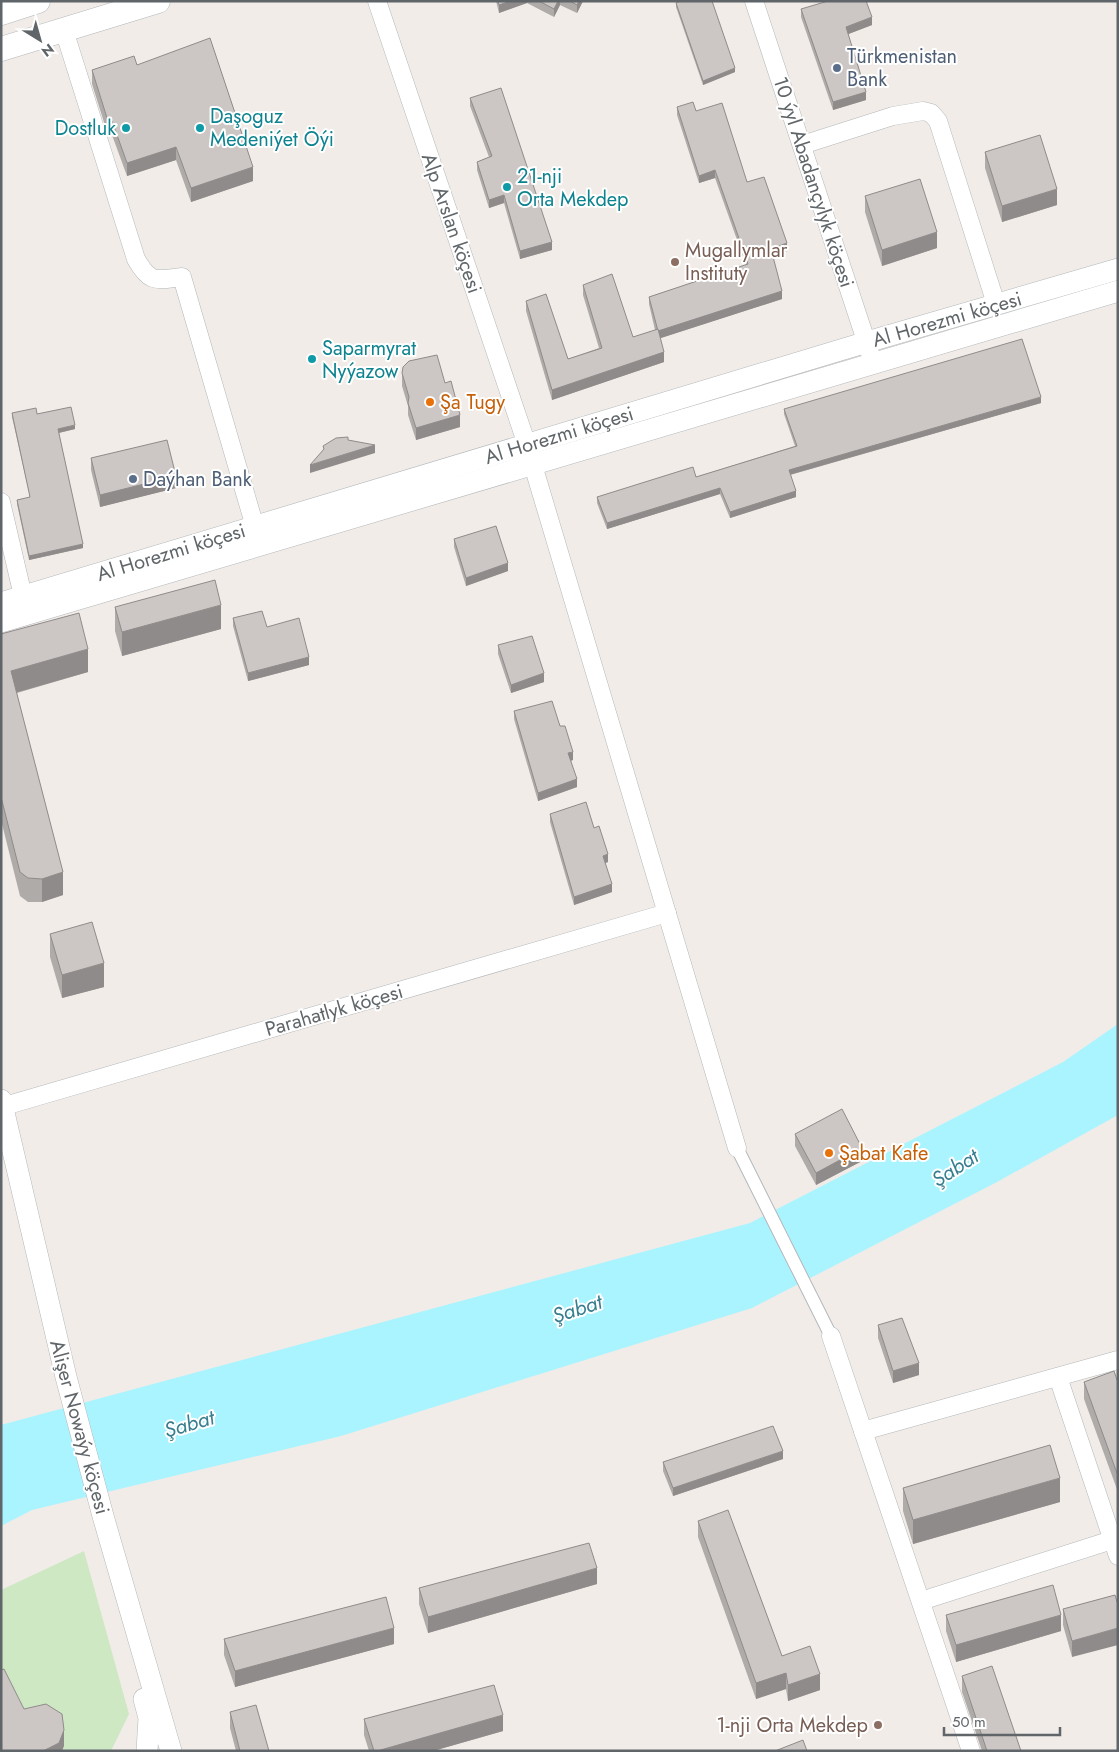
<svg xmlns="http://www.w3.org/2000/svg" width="1119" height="1752" viewBox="0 0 1119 1752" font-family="Jost,sans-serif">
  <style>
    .green { fill: #cfe8c4 }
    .water { fill: #a9f4ff }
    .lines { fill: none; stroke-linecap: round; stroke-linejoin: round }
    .pedestrian-casing { stroke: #b3b7ba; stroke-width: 14 }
    .minor-casing { stroke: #b3b7ba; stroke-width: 19 }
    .tertiary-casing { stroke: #b3b7ba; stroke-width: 22 }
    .secondary-casing { stroke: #b2b7ba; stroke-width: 25 }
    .pedestrian { stroke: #fff; stroke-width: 12 }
    .minor { stroke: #fff; stroke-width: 18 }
    .tertiary { stroke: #fff; stroke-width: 21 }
    .secondary { stroke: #fff; stroke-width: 24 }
    .wall { fill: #afaba9 }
    .shaded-wall { fill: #8f8b8a }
    .building { fill: #ccc7c5; stroke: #8f8b8a }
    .service-dot { fill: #5c6f8a; stroke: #fff; stroke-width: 2 }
    .culture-dot { fill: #0f9aa8; stroke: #fff; stroke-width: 2 }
    .education-dot { fill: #8d6e63; stroke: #fff; stroke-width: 2 }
    .food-dot { fill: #e8710a; stroke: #fff; stroke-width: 2 }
    .labels { text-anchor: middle; stroke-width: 4; stroke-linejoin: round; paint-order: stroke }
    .service-label { font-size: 20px; fill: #4e5e75; stroke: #fff; text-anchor: start }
    .culture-label { font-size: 20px; fill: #0d838f; stroke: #fff; text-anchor: start }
    .street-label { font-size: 20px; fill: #5f6568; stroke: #fff }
    .education-label { font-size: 20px; fill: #785e54; stroke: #fff; text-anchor: start }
    .food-label { font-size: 20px; fill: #c56008; stroke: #fff; text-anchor: start }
    .water-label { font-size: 21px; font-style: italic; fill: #387e8f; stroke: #fff }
  </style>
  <rect width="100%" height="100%" fill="#f1ece8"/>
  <!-- green -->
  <polygon class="green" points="84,1551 129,1714 111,1751 1,1751 1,1590"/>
  <!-- water -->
  <polygon class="water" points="1118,1024 1118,1115 997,1182 752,1308 341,1436 32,1510 1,1526 1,1425 750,1223 1063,1062"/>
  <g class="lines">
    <!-- pedestrian casing -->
    <g class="pedestrian-casing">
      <polyline id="pedestrian" points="737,1148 831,1336"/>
    </g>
    <!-- minor casing -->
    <g class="minor-casing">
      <g id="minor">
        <polyline points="377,1 527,445 737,1148"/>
        <polyline points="754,1 870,353"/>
        <path d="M64,30L136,259C150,284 156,280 182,277L255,527"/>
        <polyline points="802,145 893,116 923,111 931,113 938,121 996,304"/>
        <polyline points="1,502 23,596"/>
        <polyline points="1,1107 667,913"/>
        <polyline points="831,1336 971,1751"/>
        <polyline points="1058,1377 1118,1556"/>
        <polyline points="863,1431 1118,1360"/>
        <polyline points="921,1601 1118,1538"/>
      </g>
    </g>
    <!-- tertiary casing -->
    <g class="tertiary-casing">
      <g id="tertiary">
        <polyline points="1,603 867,342 1118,269"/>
        <polyline points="1,622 1118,291"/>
        <polyline points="1,1100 66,1377 103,1516 171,1751"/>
        <polyline points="144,1699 149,1718 147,1751"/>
      </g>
    </g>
    <!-- secondary casing -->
    <g class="secondary-casing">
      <g id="secondary">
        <polyline points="1,13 38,1"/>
        <polyline points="1,49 158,1"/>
      </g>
    </g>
    <!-- pedestrian -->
    <use href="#pedestrian" class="pedestrian"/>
    <!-- minor -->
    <use href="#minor" class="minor"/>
    <!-- tertiary -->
    <use href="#tertiary" class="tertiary"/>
    <!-- secondary -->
    <use href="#secondary" class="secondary"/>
  </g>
  <!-- wall -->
  <g class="wall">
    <polygon points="496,1 583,1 577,13 560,5 554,17 527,3 499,13"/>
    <polygon points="676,3 735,72 703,85 676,7"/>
    <polygon points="801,9 872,25 848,34 866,100 833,110 801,17"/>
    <polygon points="137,65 253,181 191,202 176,160 127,176 112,135 108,135 92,84 92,70"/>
    <polygon points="470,98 552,250 520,259 504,203 489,208 477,170 477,162 489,157 470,106"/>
    <polygon points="677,107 696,111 747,182 787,251 772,256 782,299 660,338 664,362 552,400 526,311 526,301 568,359 599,348 583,295 583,285 633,337 655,330 649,304 649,297 746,265 715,178 699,183 677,115"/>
    <polygon points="985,152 1057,205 1002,222 985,168"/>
    <polygon points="865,196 937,248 882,266 865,212"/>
    <polygon points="402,373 445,383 460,427 416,440 408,415 408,406 402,386"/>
    <polygon points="1041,403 790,475 796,497 730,518 720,494 607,529 597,503 597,497 696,477 795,446 784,414 784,409"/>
    <polygon points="12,413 37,414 75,429 59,433 83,548 29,560 17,504 17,500 30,497 12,417"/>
    <polygon points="91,458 176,488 100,507 91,470"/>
    <polygon points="454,539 508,571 466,586 454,547"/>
    <polygon points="115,607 221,629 122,656 115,631"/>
    <polygon points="233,618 267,627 309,665 248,681 233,626"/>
    <polygon points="1,634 88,672 17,693 63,895 42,902 28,902 20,896 1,820"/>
    <polygon points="498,645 544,682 511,693 498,654"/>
    <polygon points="514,711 560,726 573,760 571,761 577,787 538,801 514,719"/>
    <polygon points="550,814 594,828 608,862 605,863 612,892 574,905 550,822"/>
    <polygon points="50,934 104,987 62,998 50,957"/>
    <polygon points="795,1134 862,1161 816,1185 795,1146"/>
    <polygon points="878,1325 919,1375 893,1383 878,1338"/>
    <polygon points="1084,1382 1118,1383 1118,1492 1084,1399"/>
    <polygon points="783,1459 673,1496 663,1471 663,1462"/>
    <polygon points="903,1488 1060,1502 913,1544 903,1511"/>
    <polygon points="698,1521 782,1656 820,1690 788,1701 786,1689 756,1699 698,1537"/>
    <polygon points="597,1584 428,1633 419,1604 419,1588"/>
    <polygon points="1115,1595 1072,1657 1063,1625 1063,1609"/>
    <polygon points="946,1615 1061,1631 956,1662 946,1631"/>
    <polygon points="224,1639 394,1644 235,1687 224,1655"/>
    <polygon points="962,1676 1021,1751 982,1751 962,1692"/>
    <polygon points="230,1712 269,1751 236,1751 230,1728"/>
    <polygon points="364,1719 503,1731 433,1751 369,1751 364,1735"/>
  </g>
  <!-- shaded-wall -->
  <g class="shaded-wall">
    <polygon points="511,1 527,1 527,3 499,13 499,5"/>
    <polygon points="558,1 560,1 560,5 554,17 554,9"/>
    <polygon points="579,1 583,1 577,13 577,5"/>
    <polygon points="872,17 872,25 846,35 846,27"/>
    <polygon points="735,68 735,72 703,85 703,81"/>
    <polygon points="866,92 866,100 833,110 833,102"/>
    <polygon points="176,147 176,160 127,176 127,163"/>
    <polygon points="253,167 253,181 191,202 191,188"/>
    <polygon points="715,170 715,178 699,183 699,176"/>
    <polygon points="1057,189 1057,205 1002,222 1002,206"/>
    <polygon points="504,195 504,203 489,208 489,200"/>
    <polygon points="937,232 937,248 882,266 882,250"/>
    <polygon points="552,242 552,250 520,259 520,251"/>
    <polygon points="787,243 787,251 771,256 771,249"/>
    <polygon points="782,291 782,299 658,339 658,331"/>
    <polygon points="664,352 664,362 552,400 552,390"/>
    <polygon points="1041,397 1041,403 789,475 789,470"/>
    <polygon points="460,415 460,427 416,440 416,428"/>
    <polygon points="75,425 75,429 58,433 58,429"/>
    <polygon points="375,445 375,453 310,473 310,465"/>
    <polygon points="176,476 176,488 100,507 100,495"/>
    <polygon points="720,488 720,494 607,529 607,523"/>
    <polygon points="796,491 796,497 730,518 730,512"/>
    <polygon points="83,544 83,548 29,560 29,556"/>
    <polygon points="508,563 508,571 466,586 466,578"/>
    <polygon points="221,605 221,629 122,656 122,632"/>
    <polygon points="88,649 88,672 11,694 11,671"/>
    <polygon points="309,657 309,665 248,681 248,673"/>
    <polygon points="544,673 544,682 511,693 511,685"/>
    <polygon points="573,752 573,760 568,761 568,753"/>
    <polygon points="577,779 577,787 538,801 538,793"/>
    <polygon points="608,854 608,862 603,864 603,856"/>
    <polygon points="63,872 63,895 42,902 42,879"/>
    <polygon points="612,884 612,892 574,905 574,897"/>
    <polygon points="104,963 104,987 62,998 62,975"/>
    <polygon points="862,1148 862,1161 816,1185 816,1173"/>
    <polygon points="919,1363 919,1375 893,1383 893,1371"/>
    <polygon points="783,1451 783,1459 673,1496 673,1488"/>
    <polygon points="1060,1478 1060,1502 913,1544 913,1520"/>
    <polygon points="597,1568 597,1584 428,1633 428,1617"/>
    <polygon points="1061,1615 1061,1631 956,1662 956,1645"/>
    <polygon points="394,1628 394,1644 235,1687 235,1671"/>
    <polygon points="1118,1628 1118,1645 1072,1657 1072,1641"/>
    <polygon points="786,1673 786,1689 756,1699 756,1683"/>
    <polygon points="820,1674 820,1690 788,1701 788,1685"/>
    <polygon points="503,1715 503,1731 433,1751 377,1751"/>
    <polygon points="64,1730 64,1746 62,1751 43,1751"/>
  </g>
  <!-- building -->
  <g class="building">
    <polygon points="498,1 511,1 499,5"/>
    <polygon points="539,1 558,1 554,9"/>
    <polygon points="570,1 579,1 577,5"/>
    <polygon points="680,1 712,1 735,68 703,81 676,3"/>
    <polygon points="828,1 866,1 872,17 846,27 866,92 833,102 801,9"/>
    <polygon points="210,38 253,167 191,188 176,147 127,163 112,121 108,121 92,70 134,56 137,65"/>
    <polygon points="501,88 552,242 520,251 504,195 489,200 477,162 492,156 470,98"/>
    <polygon points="693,102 696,111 722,103 747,182 764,177 787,243 771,249 782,291 658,331 649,297 748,264 715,170 699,176 677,107"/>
    <polygon points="1040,135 1057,189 1002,206 985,152"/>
    <polygon points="920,179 937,232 882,250 865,196"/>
    <polygon points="612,274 633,337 658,329 664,352 552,390 526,301 546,294 568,359 602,348 583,285"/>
    <polygon points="1022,339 1041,397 789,470 796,491 730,512 720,488 607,523 597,497 693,467 696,477 797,446 784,409"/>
    <polygon points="437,355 445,383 451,381 460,415 416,428 408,403 409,397 402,373 403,367 409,361"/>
    <polygon points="71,407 75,425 58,429 83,544 29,556 17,500 30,497 12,413 36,408 37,414"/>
    <polygon points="348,437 348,440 375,445 310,465 324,449 323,446 336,438"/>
    <polygon points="167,440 176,476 100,495 91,458"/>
    <polygon points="496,526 508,563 466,578 454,539"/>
    <polygon points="215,580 221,605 122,632 115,607"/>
    <polygon points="262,611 267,627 299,618 309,657 248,673 233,618"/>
    <polygon points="79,613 88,649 11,671 63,872 42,879 28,878 20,872 1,797 1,634"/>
    <polygon points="532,636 544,673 511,685 498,645"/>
    <polygon points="552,701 560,726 565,726 573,752 568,753 577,779 538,793 514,711"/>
    <polygon points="586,802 594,828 599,826 608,854 603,856 612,884 574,897 550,814"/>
    <polygon points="92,922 104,963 62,975 50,934"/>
    <polygon points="842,1109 862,1148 816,1173 795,1134"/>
    <polygon points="902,1318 919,1363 893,1371 878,1325"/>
    <polygon points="1114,1371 1118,1383 1118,1476 1084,1382"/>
    <polygon points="773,1426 783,1451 673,1488 663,1462"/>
    <polygon points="1050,1445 1060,1478 913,1520 903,1488"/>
    <polygon points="728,1510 782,1656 810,1646 820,1674 788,1685 786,1673 756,1683 698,1521"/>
    <polygon points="589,1543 597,1568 428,1617 419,1588"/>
    <polygon points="1053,1585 1061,1615 956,1645 946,1615"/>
    <polygon points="1115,1595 1118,1605 1118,1628 1072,1641 1063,1609"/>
    <polygon points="386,1597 394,1628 235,1671 224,1639"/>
    <polygon points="992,1666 1021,1751 987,1751 962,1676"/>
    <polygon points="4,1669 24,1709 46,1704 62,1714 64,1730 59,1743 43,1751 1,1751 1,1670"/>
    <polygon points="494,1685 503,1715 377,1751 374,1751 364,1719"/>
    <polygon points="256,1705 269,1751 240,1751 230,1712"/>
    <polygon points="803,1740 807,1751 775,1751"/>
  </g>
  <!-- markers -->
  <g class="service-dot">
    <circle cx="837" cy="68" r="5"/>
    <circle cx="133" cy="479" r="5"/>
  </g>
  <g class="culture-dot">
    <circle cx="126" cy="128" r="5"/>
    <circle cx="200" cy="128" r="5"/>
    <circle cx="507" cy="187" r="5"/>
    <circle cx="312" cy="359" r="5"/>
  </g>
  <g class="education-dot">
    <circle cx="675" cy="262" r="5"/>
    <circle cx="878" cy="1725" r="5"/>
  </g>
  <g class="food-dot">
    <circle cx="430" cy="402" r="5"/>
    <circle cx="829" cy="1153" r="5"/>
  </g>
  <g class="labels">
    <!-- service labels -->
    <g class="service-label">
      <text x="847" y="63">Türkmenistan<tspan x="847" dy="23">Bank</tspan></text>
      <text x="143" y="486">Daýhan Bank</text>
    </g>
    <!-- culture labels -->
    <g class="culture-label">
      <text x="210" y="123">Daşoguz<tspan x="210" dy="23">Medeniýet Öýi</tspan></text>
      <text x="116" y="135" text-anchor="end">Dostluk</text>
      <text x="517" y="183">21-nji<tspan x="517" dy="23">Orta Mekdep</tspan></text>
      <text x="322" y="355">Saparmyrat<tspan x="322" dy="23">Nyýazow</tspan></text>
    </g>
    <!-- street labels -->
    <g class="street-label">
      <text transform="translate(814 182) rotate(72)" y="7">10 ýyl Abadançylyk köçesi</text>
      <text transform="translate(452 223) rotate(71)" y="7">Alp Arslan köçesi</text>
      <text transform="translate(947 319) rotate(-16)" y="7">Al Horezmi köçesi</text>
      <text transform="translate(559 435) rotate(-17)" y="7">Al Horezmi köçesi</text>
      <text transform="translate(171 552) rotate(-17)" y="7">Al Horezmi köçesi</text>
      <text transform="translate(334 1010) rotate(-16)" y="7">Parahatlyk köçesi</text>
      <text transform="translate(80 1427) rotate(75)" y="7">Alişer Nowaýy köçesi</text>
    </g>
    <!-- education labels -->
    <g class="education-label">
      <text x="685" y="257">Mugallymlar<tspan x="685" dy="23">Instituty</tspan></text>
      <text x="868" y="1732" text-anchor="end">1-nji Orta Mekdep</text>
    </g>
    <!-- food labels -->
    <g class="food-label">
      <text x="440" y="409">Şa Tugy</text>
      <text x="839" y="1160">Şabat Kafe</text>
    </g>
    <!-- water labels -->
    <g class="water-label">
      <text transform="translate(955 1168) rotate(-33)" y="7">Şabat</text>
      <text transform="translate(577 1309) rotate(-18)" y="7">Şabat</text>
      <text transform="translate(189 1424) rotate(-16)" y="7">Şabat</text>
    </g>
  </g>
  <!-- border -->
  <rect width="1119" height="1752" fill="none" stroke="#5f6568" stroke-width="5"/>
  <!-- north arrow -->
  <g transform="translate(40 40) rotate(143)" stroke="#ffffff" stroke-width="4" paint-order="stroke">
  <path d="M0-4L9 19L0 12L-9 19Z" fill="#5f6568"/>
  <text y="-8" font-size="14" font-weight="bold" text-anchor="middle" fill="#5f6568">N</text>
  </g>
  <!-- scale -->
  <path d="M944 1727v8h116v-8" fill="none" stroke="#5f6568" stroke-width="2.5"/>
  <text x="952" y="1727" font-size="15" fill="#5f6568" stroke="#ffffff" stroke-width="4" paint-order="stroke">50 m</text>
</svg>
